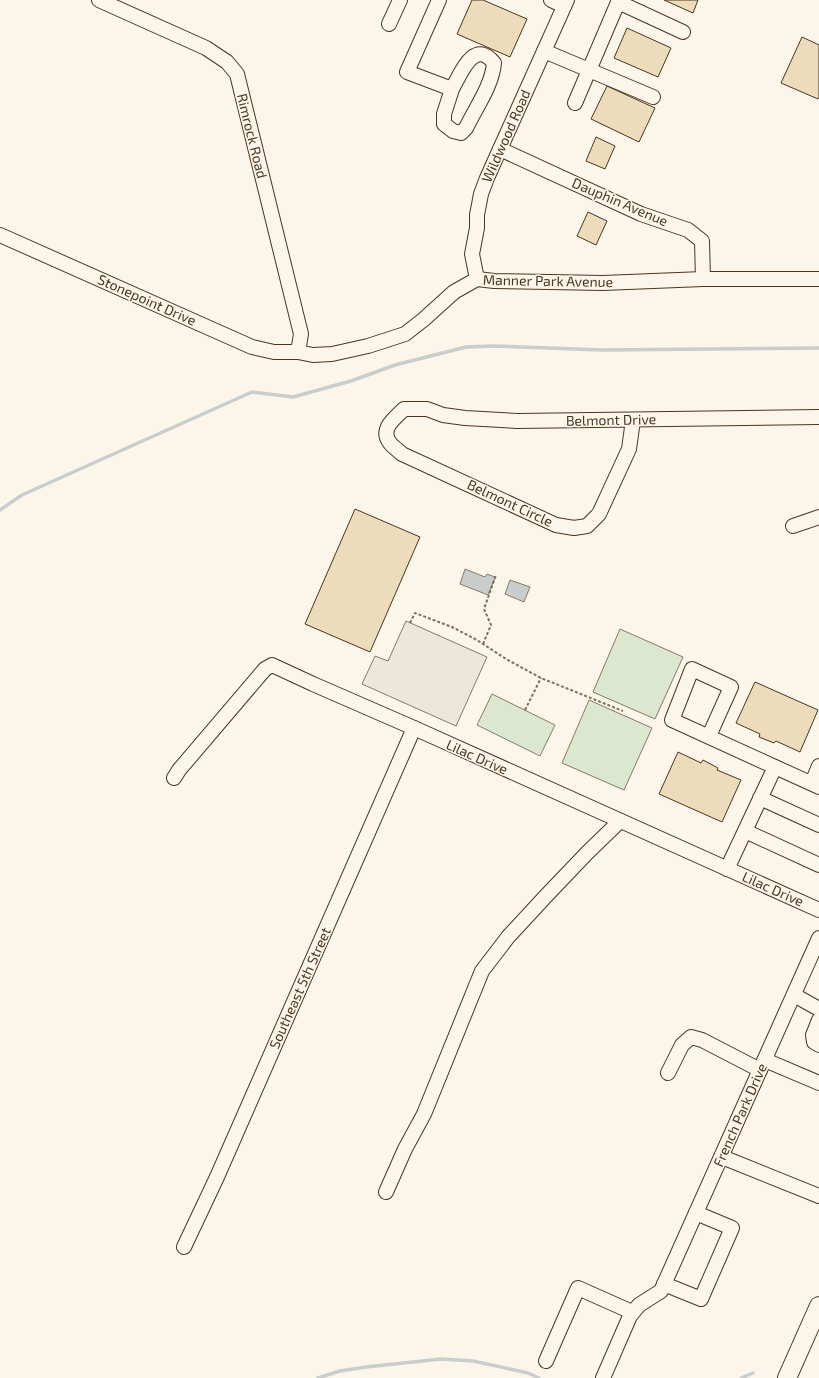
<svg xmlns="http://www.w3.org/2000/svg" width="819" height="1378" viewBox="0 0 819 1378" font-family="'Exo 2',sans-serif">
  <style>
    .green { fill: #dce7d0; stroke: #887966 }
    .parking { fill: #ede7d9; stroke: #887966 }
    .water { fill: #c9cecd; stroke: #887966 }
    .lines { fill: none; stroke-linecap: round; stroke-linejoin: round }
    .stream { stroke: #c9cecd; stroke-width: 3.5 }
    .building { fill: #ecdcbc; stroke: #4a3520 }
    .minor-casing { stroke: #4a3520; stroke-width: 16 }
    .major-casing { stroke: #4a3520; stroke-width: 20 }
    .path { stroke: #7f6f5c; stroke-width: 2; stroke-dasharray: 3 2; stroke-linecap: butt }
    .minor { stroke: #fbf6e9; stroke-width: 14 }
    .major { stroke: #fbf6e9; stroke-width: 18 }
    .labels { text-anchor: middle; stroke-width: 3; stroke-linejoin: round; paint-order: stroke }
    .street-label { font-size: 14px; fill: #4a3520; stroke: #fbf6e9 }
  </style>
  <rect width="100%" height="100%" fill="#fbf6e9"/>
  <!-- green -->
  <g class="green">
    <polygon points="620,629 683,657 655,719 593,692"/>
    <polygon points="492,694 555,725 540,756 477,725"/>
    <polygon points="589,700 652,728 624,790 562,763"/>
  </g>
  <!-- parking -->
  <polygon class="parking" points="406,621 487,657 456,726 362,684 375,656 388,661"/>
  <!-- water -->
  <g class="water">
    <polygon points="465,569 485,577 487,574 495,577 488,595 460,584"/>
    <polygon points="510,580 530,587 524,602 505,594"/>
  </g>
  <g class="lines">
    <!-- stream -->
    <g class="stream">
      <polyline points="0,510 22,495 252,392 293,397 351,381 395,365 466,347 494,346 602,350 819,348"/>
      <polyline points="318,1378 340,1371 366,1367 441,1359 473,1361 528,1373 539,1378"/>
      <polyline points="741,1378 753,1373"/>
    </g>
  </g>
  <!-- building -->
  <g class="building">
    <polygon points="472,0 483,0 527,19 510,57 457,34"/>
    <polygon points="664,0 698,0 693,13"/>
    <polygon points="627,28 671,48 658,77 614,58"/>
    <polygon points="802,37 819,45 819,97 818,99 781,83"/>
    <polygon points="607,86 655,108 639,142 591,119"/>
    <polygon points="596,137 615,146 605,169 586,161"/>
    <polygon points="588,212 607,221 596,245 577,236"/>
    <polygon points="355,509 420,537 370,652 305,624"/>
    <polygon points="755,682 818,710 800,752 776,741 774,743 759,737 760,734 736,723"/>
    <polygon points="678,752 701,763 703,760 718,768 717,770 741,780 722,822 659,794"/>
  </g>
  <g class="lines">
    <!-- minor casing -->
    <g class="minor-casing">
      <g id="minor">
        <polyline points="99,0 206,48 227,62 237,74 301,334 298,352"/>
        <path d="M439,0L407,72L452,89C461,73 474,38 494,63C492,86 476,107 466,128L461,133L453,131L444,124V114L452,89"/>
        <polyline points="551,0 564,6"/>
        <polyline points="618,2 683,32"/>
        <polyline points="389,24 400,0"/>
        <polyline points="544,51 653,97"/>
        <polyline points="575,103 619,0"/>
        <polyline points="500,149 641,214 688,230 702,241 703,279"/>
        <polyline points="0,235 252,347 274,352 298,352 313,355 332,354 368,346 405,334 423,320 454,292 477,279 494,281 603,283 703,279 819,279"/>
        <polyline points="477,279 472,254 477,228 477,215 481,194 487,178 567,0"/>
        <path d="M633,420L629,449L599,514L587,526L574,528L556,525L402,454C399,451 393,447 390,443C379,429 395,418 404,409H427L443,415L465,418L517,421L819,417"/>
        <polyline points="793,526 819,517"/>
        <polyline points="709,736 731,687 692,669 672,720 775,767"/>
        <polyline points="174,778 179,770 265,669 272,665 313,684 414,728 819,910"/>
        <polyline points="812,783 819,766"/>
        <polyline points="760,798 819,825"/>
        <polyline points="745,831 819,865"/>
        <polyline points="727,869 775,767 819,787"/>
        <polyline points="794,995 819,1009"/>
        <polyline points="819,1020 813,1035 814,1042 819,1045"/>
        <polyline points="765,1060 819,1083"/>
        <polyline points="668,1073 682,1045 691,1037 702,1040 760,1070"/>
        <polyline points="722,1157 819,1196"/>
        <polyline points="386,1192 405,1149 424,1114 482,971 508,937 545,897 587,853 620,821"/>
        <polyline points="184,1247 217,1177 414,728"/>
        <polyline points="664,1284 701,1299 732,1228 696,1213"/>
        <polyline points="546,1361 578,1288 632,1312"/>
        <polyline points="603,1378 630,1316 639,1305 661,1291 819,938"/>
      </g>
    </g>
    <!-- major casing -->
    <g class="major-casing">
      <polyline id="major" points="787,1378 819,1306"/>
    </g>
    <!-- path -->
    <g class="path">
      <polyline points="410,623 415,613 452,627 477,640 506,659 541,678 623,711"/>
      <polyline points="483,644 491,625 484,609 496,575"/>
      <polyline points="525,710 541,678"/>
    </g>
    <!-- minor -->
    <use href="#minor" class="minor"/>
    <!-- major -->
    <use href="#major" class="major"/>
  </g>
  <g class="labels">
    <!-- street labels -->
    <g class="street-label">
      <text transform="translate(252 136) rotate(76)" y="5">Rimrock Road</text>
      <text transform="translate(506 136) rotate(-66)" y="5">Wildwood Road</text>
      <text transform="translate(620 202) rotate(23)" y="5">Dauphin Avenue</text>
      <text transform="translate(548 281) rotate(1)" y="5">Manner Park Avenue</text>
      <text transform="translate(147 300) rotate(24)" y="5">Stonepoint Drive</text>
      <text transform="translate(611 420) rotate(-1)" y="5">Belmont Drive</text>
      <text transform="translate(510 503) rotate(25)" y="5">Belmont Circle</text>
      <text transform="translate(477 757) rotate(24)" y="5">Lilac Drive</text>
      <text transform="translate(773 889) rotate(24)" y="5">Lilac Drive</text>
      <text transform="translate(300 988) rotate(-66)" y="5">Southeast 5th Street</text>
      <text transform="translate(740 1115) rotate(-66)" y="5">French Park Drive</text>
    </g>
  </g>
</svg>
